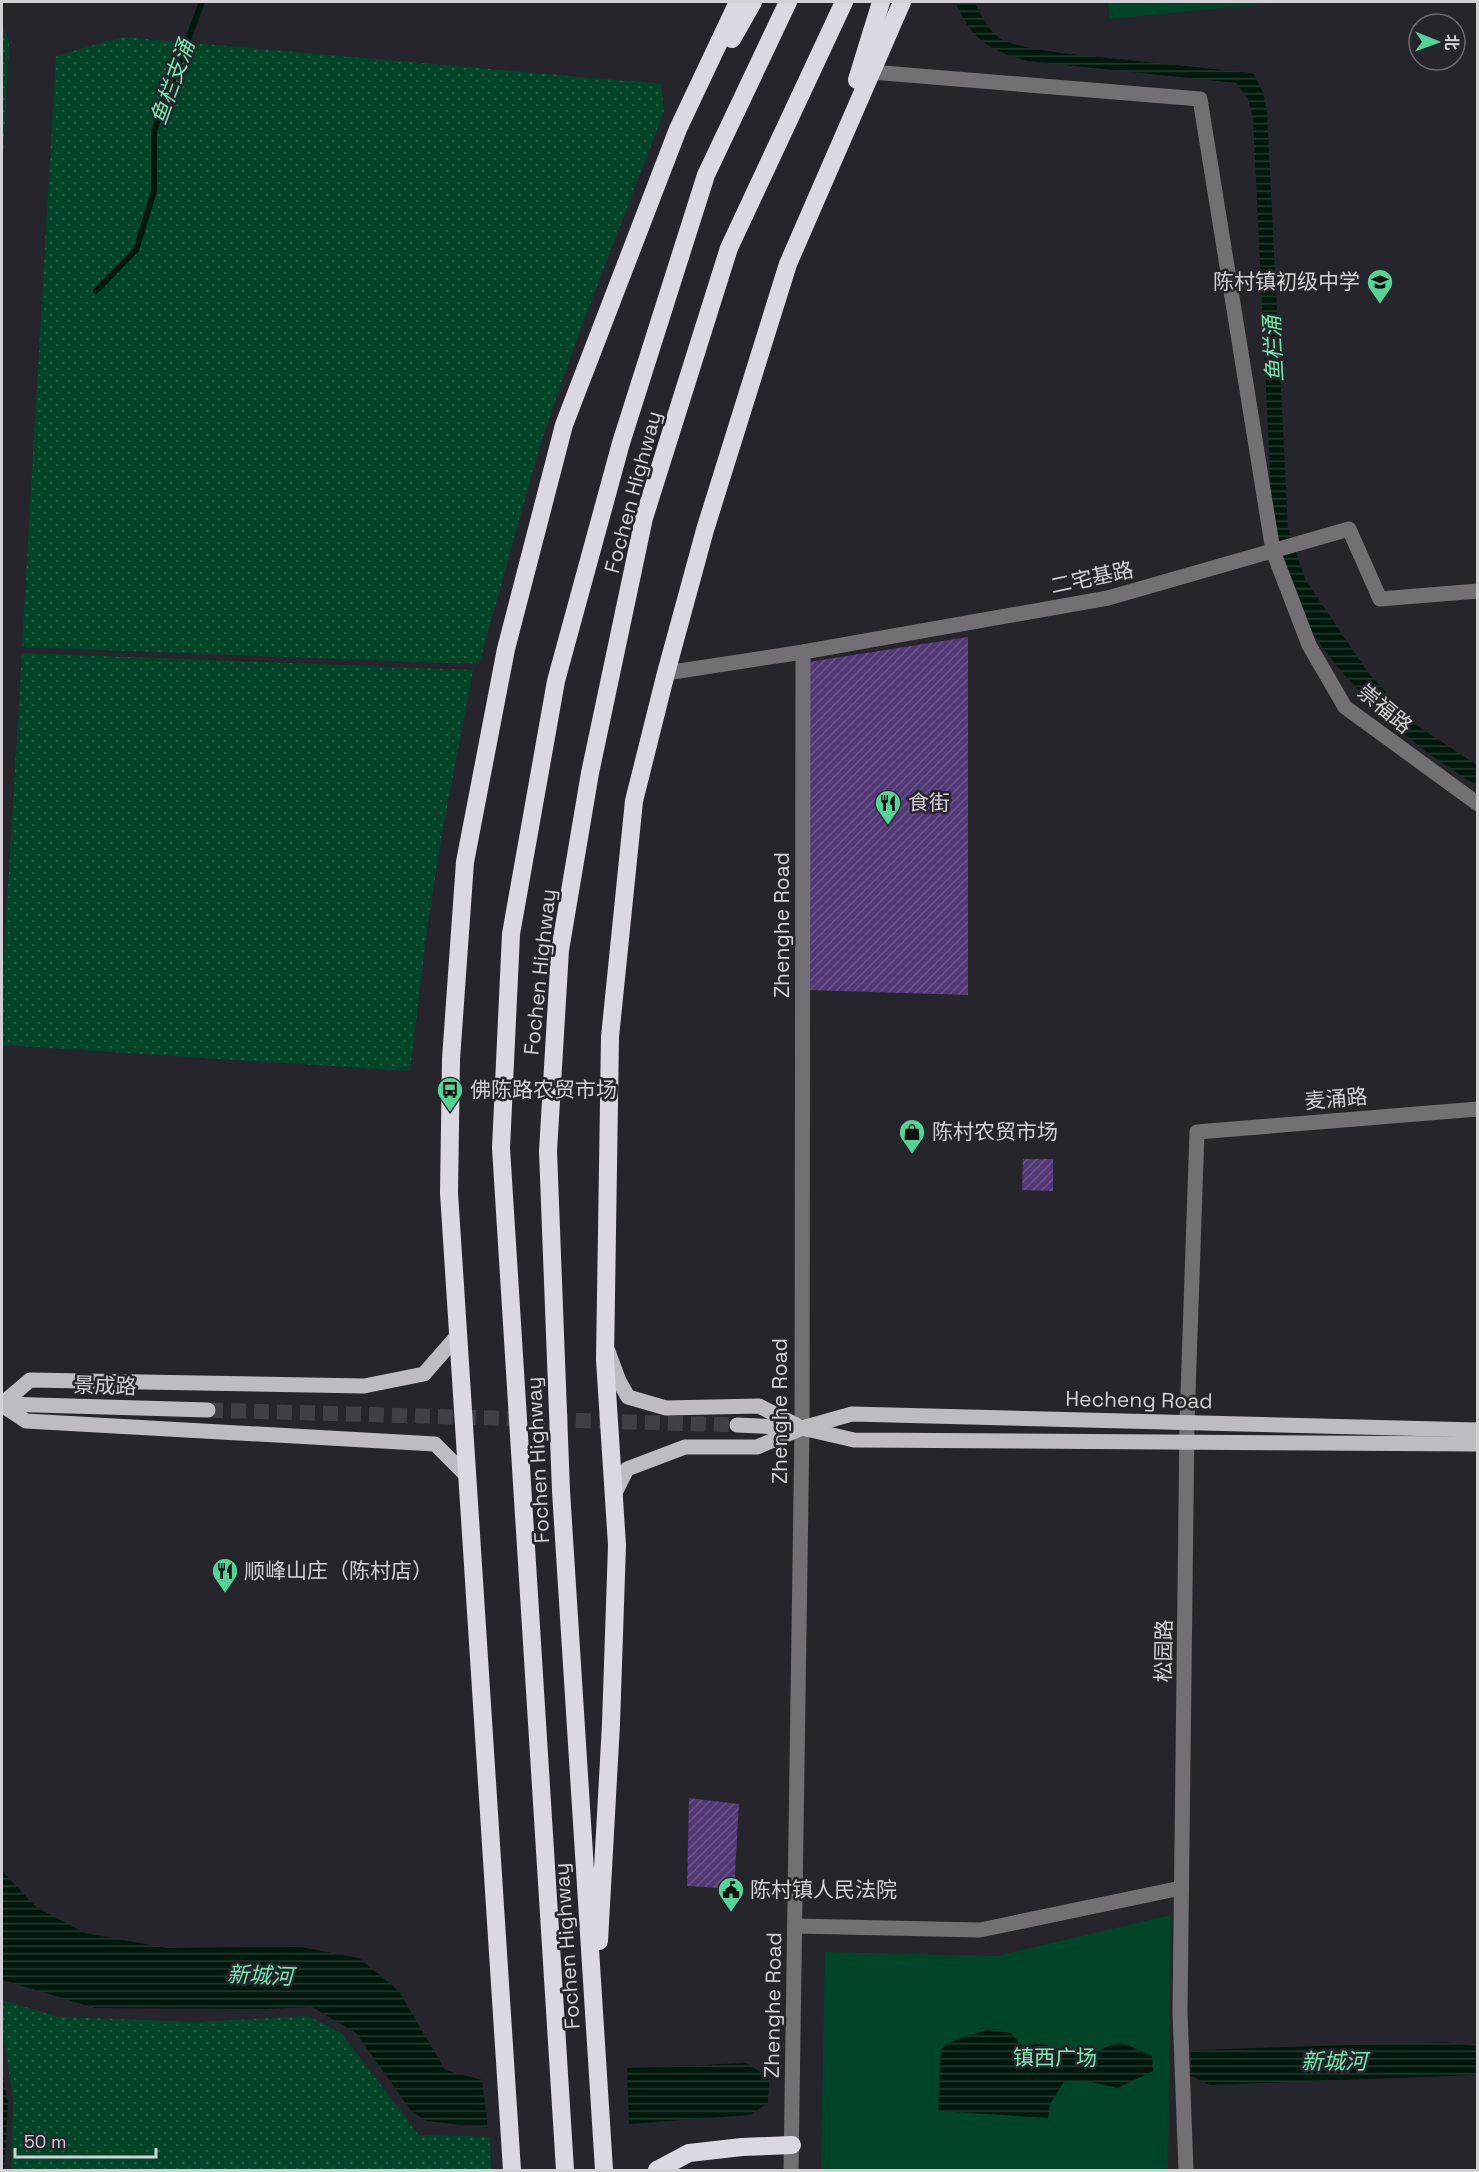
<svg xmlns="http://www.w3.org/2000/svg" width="1479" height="2172" viewBox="0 0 1479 2172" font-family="'Space Grotesk','Noto Sans SC',sans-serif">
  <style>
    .grass { fill: url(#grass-dots) }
    .green { fill: #014529 }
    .water { fill: url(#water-rules) }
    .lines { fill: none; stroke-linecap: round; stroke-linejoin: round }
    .stream { stroke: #01190c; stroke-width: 6 }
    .building { fill: url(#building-hatch) }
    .major-tunnel { stroke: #413f46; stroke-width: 15; stroke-dasharray: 15 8; stroke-linecap: butt }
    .minor { stroke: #727074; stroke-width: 15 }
    .major { stroke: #bebbc3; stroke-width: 15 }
    .highway { stroke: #dcd8e2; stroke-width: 18 }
    .labels { text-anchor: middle; stroke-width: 5; stroke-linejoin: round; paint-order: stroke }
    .poi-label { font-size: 21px; fill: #d3d1d6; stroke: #27252c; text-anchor: start }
    .street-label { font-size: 21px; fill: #d3d1d6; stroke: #27252c }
    .park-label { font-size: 21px; fill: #7dedb3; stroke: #27252c }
    .water-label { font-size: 22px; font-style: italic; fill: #75e6ac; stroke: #27252c }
  </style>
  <defs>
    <pattern id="grass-dots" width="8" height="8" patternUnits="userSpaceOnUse" patternTransform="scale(1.5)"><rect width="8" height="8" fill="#014529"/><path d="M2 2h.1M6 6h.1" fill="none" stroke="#255f47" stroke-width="1.8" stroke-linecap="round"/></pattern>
    <pattern id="water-rules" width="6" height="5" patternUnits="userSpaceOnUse" patternTransform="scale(1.5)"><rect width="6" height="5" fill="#01190c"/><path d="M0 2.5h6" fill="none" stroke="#25392f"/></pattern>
    <pattern id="building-hatch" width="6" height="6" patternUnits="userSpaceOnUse" patternTransform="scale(1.5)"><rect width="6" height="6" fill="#533876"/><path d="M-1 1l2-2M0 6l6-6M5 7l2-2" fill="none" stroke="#6b5489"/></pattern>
  </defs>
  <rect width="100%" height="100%" fill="#27252c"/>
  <!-- grass -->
  <g class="grass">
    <polygon points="2,24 9,42 2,179"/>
    <polygon points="123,37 661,84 664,112 582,325 541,442 479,664 22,647 56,56"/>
    <polygon points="22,653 473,670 442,834 427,929 410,1071 2,1045 2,986"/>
    <polygon points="2,2000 58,2017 197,2022 308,2016 341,2033 419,2135 490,2137 491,2170 11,2170 13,2098 2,2028"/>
  </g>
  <!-- green -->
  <g class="green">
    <polygon points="1108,2 1282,2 1110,19"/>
    <polygon points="1171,1915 1168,2170 821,2170 825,1952 997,1956"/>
  </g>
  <!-- water -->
  <g class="water">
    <path d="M955,2H974C981,14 989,33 1003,40C1018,47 1043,50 1060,53L1253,73L1263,92L1267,113L1288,528L1305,579L1367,671L1413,723L1477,765V786C1416,748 1358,699 1316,638C1300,615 1282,568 1276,540C1272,526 1272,509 1271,494L1253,119L1248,99L1236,83L1027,61C987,49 973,41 955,2Z"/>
    <polygon points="2,1871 36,1907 85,1933 168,1948 296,1946 359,1958 399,1991 445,2070 482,2080 488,2128 427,2121 412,2112 356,2033 312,2007 264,2009 95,2008 2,1980"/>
    <polygon points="986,2030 1011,2033 1023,2047 1035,2042 1070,2052 1087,2054 1121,2042 1152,2056 1153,2071 1118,2088 1087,2081 1064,2082 1050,2104 1048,2118 938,2111 941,2048 960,2038"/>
    <polygon points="1444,2042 1477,2046 1477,2075 1210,2085 1191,2076 1191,2050"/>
    <polygon points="746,2063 769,2077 768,2103 751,2115 629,2124 627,2068"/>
    <polygon points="2,2071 8,2102 4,2170 2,2170"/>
  </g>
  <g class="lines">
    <!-- stream -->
    <polyline class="stream" points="96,291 136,250 154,191 154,131 202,2"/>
  </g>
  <!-- building -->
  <g class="building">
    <polygon points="968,637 968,995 807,990 809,662"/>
    <polygon points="1023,1159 1053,1159 1053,1191 1022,1190"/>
    <polygon points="689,1798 739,1804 734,1889 687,1886"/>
  </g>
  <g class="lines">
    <!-- major-tunnel -->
    <polyline class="major-tunnel" points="208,1410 737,1425"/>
    <!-- minor -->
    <g class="minor">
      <polyline points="871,72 1200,99 1273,551 1309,645 1345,707 1478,804"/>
      <polyline points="666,673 803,652 1108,598 1349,529 1380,599 1478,591"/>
      <polyline points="795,1926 980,1930 1181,1888"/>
      <polyline points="791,2170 802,1428 803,652"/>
      <polyline points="1186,2170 1180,2012 1187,1422 1197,1132 1478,1109"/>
    </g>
    <!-- major -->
    <g class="major">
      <polyline points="608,1351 619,1381 628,1397 666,1408 759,1406 796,1425"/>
      <polyline points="2,1404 30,1380 364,1386 424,1374 458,1335"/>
      <polyline points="2,1404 208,1410"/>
      <polyline points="2,1405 26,1421 435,1444 467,1476"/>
      <polyline points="737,1425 802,1428 854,1440 1478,1444"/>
      <polyline points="614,1495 627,1469 685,1447 757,1447 802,1428 852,1414 1478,1430"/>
    </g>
    <!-- highway -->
    <g class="highway">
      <polyline points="732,39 753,2"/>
      <polyline points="857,80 881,2"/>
      <polyline points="599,1941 611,1724 617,1545 605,1360 610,1037 634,801 666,673 705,530 788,264 902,2"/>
      <polyline points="512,2170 449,1193 451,1059 465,862 506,649 564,425 678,129 738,2"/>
      <polyline points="565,2170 501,1148 511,934 556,681 621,443 706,175 788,2"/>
      <polyline points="604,2170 561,1491 548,1151 560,950 590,773 644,518 729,248 844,2"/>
      <polyline points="657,2170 689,2153 742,2147 792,2145"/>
    </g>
  </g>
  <!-- icons -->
  <defs>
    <g id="school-pin" transform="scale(1.35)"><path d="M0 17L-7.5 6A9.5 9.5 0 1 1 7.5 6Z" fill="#54d396" stroke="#27252c"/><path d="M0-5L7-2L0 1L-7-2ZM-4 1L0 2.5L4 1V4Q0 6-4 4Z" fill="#111"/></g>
    <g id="restaurant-pin" transform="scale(1.35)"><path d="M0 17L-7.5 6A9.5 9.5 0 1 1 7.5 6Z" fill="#54d396" stroke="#27252c"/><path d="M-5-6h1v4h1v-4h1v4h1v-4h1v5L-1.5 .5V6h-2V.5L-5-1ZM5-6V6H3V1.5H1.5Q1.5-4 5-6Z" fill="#111"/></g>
    <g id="bus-pin" transform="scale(1.35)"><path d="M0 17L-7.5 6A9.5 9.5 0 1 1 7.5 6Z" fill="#54d396" stroke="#27252c"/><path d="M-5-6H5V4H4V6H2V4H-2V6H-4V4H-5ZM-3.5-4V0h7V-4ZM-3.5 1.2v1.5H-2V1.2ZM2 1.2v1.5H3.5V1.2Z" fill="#111"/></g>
    <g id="shop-pin" transform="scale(1.35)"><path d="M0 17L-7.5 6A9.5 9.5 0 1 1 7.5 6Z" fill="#54d396" stroke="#27252c"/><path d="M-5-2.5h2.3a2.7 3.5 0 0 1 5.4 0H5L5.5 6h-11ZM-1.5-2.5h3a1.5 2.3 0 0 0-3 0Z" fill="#111"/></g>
    <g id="civic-pin" transform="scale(1.35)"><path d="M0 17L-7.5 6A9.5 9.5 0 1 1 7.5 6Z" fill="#54d396" stroke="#27252c"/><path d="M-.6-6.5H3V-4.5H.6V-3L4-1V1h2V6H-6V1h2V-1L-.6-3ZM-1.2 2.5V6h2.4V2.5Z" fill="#111"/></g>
  </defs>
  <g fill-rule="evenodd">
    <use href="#school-pin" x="1380" y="282"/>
    <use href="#restaurant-pin" x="888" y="803"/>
    <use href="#bus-pin" x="450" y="1090"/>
    <use href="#shop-pin" x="912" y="1132"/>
    <use href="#restaurant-pin" x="225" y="1571"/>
    <use href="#civic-pin" x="731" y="1890"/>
  </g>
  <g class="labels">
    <!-- poi labels -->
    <g class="poi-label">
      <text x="1360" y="289" text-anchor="end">陈村镇初级中学</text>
      <text x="908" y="810">食街</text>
      <text x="470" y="1097">佛陈路农贸市场</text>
      <text x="932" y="1139">陈村农贸市场</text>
      <text x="244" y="1578">顺峰山庄（陈村店）</text>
      <text x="750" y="1897">陈村镇人民法院</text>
    </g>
    <!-- street labels -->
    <g class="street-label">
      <text transform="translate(633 492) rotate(-75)" y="7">Fochen Highway</text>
      <text transform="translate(1092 578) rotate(-12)" y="7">二宅基路</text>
      <text transform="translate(1385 709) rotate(40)" y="7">崇福路</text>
      <text transform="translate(782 925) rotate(-90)" y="7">Zhenghe Road</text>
      <text transform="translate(540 972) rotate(-84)" y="7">Fochen Highway</text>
      <text transform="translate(1336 1099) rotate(-5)" y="7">麦涌路</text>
      <text transform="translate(105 1386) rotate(2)" y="7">景成路</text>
      <text transform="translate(1139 1400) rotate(1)" y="7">Hecheng Road</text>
      <text transform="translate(780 1411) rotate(-90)" y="7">Zhenghe Road</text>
      <text transform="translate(538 1460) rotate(-93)" y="7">Fochen Highway</text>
      <text transform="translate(1164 1651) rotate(-89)" y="7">松园路</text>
      <text transform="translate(567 1946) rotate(-94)" y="7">Fochen Highway</text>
      <text transform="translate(773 2005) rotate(-89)" y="7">Zhenghe Road</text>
    </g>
    <!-- park labels -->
    <g class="park-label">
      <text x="1055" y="2065">镇西广场</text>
    </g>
    <!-- water labels -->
    <g class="water-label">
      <text transform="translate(172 82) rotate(-70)" y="8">鱼栏支涌</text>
      <text transform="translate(1273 349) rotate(-93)" y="8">鱼栏涌</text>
      <text transform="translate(260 1975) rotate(2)" y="8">新城河</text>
      <text x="1334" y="2069">新城河</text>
    </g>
  </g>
  <!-- border -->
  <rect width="1479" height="2172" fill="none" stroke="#d3d1d6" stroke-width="6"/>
  <!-- north arrow -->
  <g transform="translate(1437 42) rotate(91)"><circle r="28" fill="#27252c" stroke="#6c6a70" stroke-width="1.5"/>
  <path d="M0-4.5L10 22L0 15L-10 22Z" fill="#54d396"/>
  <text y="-9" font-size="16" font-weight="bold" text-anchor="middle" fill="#d3d1d6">北</text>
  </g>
  <!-- scale -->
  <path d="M15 2148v9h141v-9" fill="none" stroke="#d3d1d6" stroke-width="3"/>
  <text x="24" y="2148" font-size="18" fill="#d3d1d6" stroke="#27252c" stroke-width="4.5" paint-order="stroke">50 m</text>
</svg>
